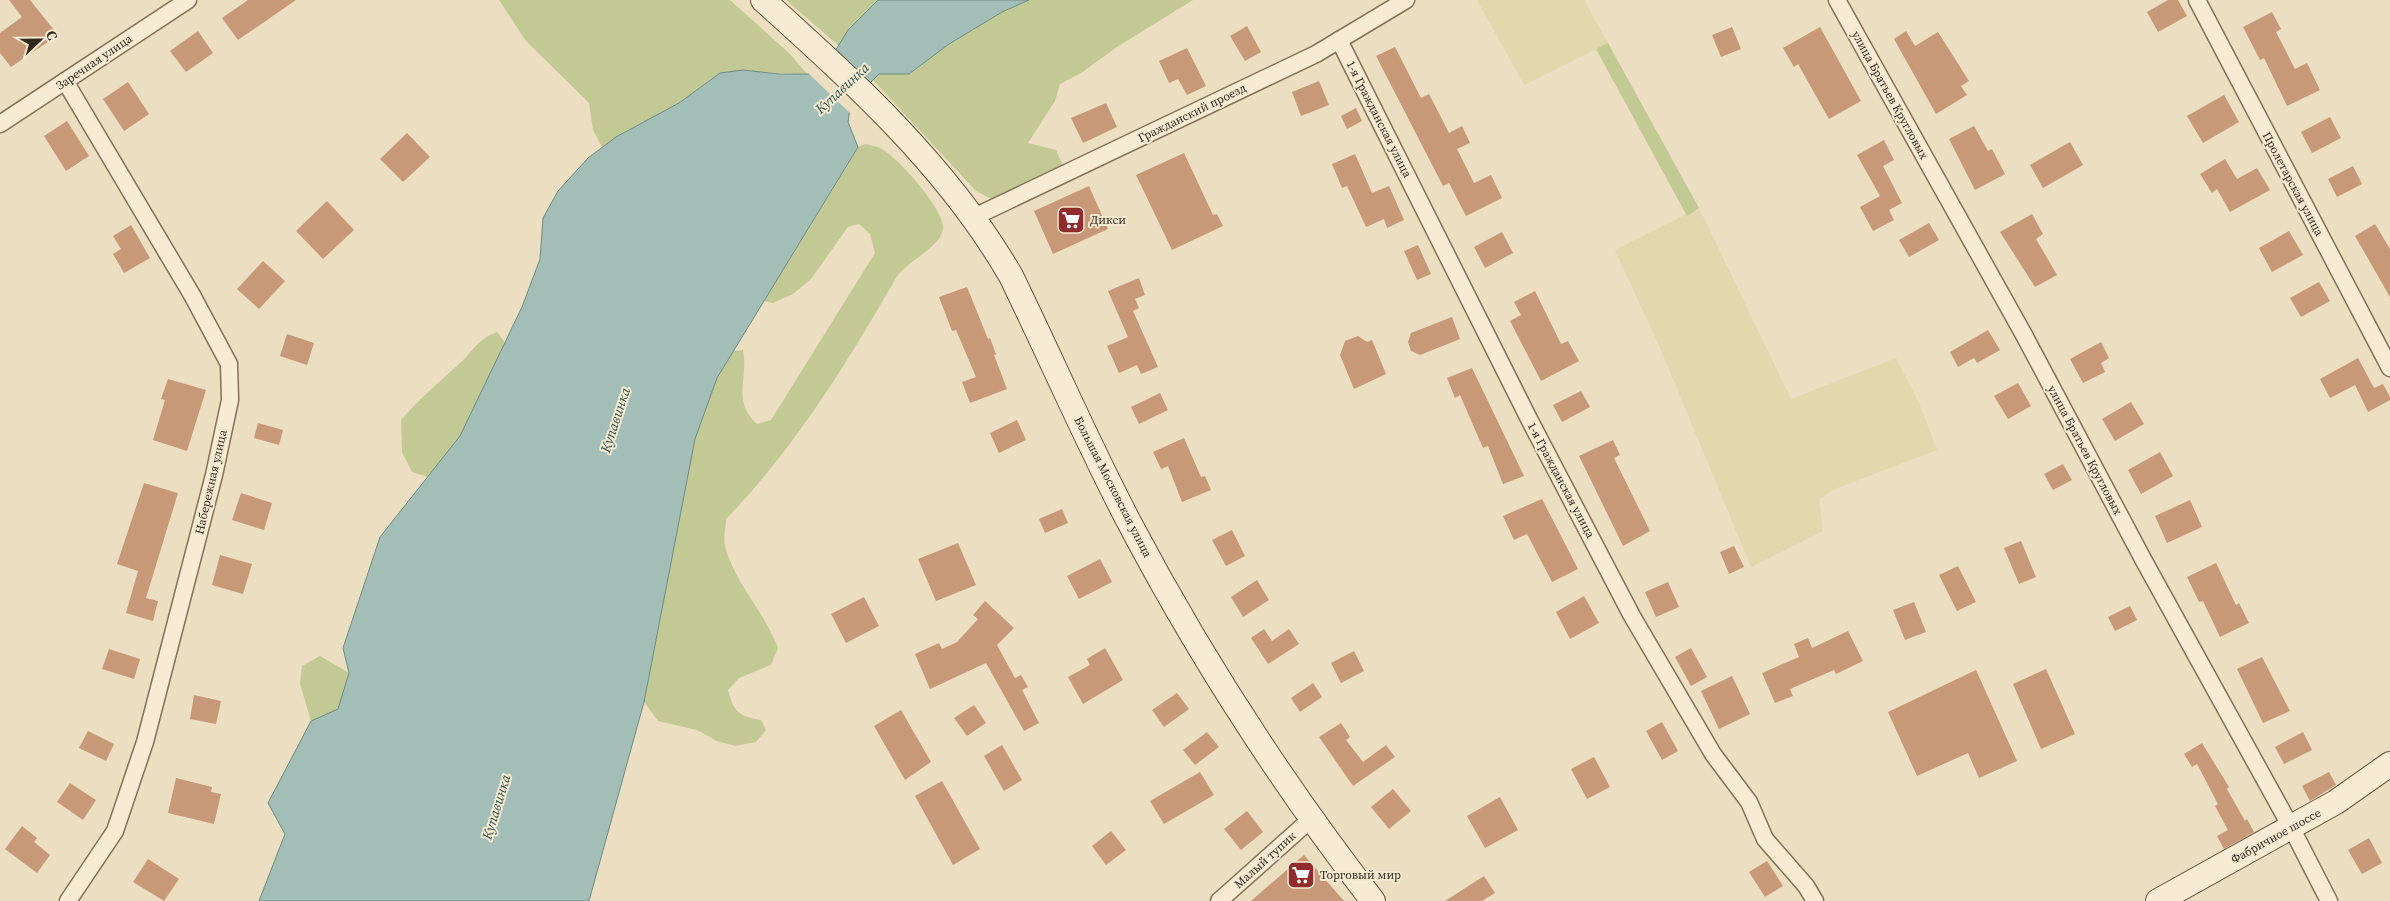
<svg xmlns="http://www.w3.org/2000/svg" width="2390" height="901" viewBox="0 0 2390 901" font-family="'Source Serif 4',serif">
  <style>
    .farmland { fill: #e1d8ae }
    .green { fill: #c3c995 }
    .water { fill: #a3beb6; stroke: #6b8b83 }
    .pier { fill: #ebdec1 }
    .building { fill: #c89978 }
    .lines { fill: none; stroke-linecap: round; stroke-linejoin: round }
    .minor-casing { stroke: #847059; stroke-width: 19 }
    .secondary-casing { stroke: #65513d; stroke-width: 26 }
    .minor { stroke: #f7ecd3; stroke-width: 16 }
    .secondary { stroke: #f7ecd3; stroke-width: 24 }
    .labels { text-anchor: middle; stroke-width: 4; stroke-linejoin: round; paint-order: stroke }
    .street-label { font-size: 12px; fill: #34281d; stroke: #f3e9d0 }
    .poi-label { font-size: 12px; fill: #34281d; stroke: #f3e9d0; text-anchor: start }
    .water-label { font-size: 14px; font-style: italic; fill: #2d5351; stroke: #f3e9d0 }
  </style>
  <rect width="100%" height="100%" fill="#ebdec1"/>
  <!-- farmland -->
  <g class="farmland">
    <polygon points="1477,0 1584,0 1608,43 1524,85"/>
    <polygon points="1699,208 1791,399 1896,358 1919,403 1937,450 1835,489 1819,499 1823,531 1751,567 1660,348 1615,250"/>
  </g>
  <!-- green -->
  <g class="green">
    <path d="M499,0H730L790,54L807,74L729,71C710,76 696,92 680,102C654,119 626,129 602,147L593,130L589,103L526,41Z"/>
    <polygon points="786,0 878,0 848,30 839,46"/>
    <polygon points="1029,0 1193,0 1117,47 1081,73 1060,84 1055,101 1028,143 1056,150 1064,168 996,201 976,191 873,80 879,74 909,74 949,44 1002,12"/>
    <polygon points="1608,43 1699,208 1687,216 1596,49"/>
    <path d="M865,144C870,145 876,146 880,148C897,156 942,207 943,226C944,247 907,260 896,278C847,363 795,448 726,519C726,527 723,538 725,546C736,586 765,612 778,648L771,665L739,678L728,690C734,712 738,716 761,720L766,730L756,742L735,746L717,741L697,730L658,721L644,702L695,439L717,378L733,351L743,350C749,379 731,400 757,424L771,420L875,253L870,234L859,224L848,227L811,279L793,294L773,303L764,301L858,147Z"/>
    <path d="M497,332L505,343L460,437L428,477L412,472L402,452L401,420C420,398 436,385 457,366C472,353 477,339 497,332Z"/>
    <polygon points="320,656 349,673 338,710 311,721 300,684 302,666"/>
  </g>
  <!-- water -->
  <polygon class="water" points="878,0 1029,0 1002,12 949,44 909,74 879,74 851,102 848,122 858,147 717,378 695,439 644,702 589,901 259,901 285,834 268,803 311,721 338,709 349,673 343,648 380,537 460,436 522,307 540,259 543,218 558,191 588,158 616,137 679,103 720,73 743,70 779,74 816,74 823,71 848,30"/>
  <!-- pier -->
  <polygon class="pier" points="835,48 873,84 853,103 851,114 807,72 815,72 822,69"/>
  <!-- building -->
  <g class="building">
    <polygon points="9,0 30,0 58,35 11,67 0,53 0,33 22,17"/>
    <polygon points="248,0 296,0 238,40 222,18"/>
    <polygon points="2168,0 2178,0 2187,16 2158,32 2147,12"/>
    <polygon points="2272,12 2281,29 2276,32 2295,69 2307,63 2320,90 2287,106 2264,58 2260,60 2243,27"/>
    <polygon points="1247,26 1261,52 1245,61 1230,36"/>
    <polygon points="1732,27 1741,49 1721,57 1712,35"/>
    <polygon points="1820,27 1861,101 1829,119 1798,64 1794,67 1783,48"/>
    <polygon points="198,31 213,53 186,72 170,51"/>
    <polygon points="1906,31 1915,46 1938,32 1969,81 1961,86 1967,95 1936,114 1894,39"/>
    <polygon points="1395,47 1421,98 1429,94 1449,133 1462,126 1470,143 1457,149 1474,183 1491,175 1502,198 1466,216 1449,183 1443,186 1376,56"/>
    <polygon points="1187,48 1206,86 1187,95 1178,79 1169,83 1159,61"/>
    <polygon points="1319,81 1329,105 1301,116 1292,92"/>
    <polygon points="128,82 149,114 124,131 103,99"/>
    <polygon points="2224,95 2239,122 2203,143 2187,116"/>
    <polygon points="1106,103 1117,127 1083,143 1071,118"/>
    <polygon points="1356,108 1362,121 1347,129 1341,116"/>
    <polygon points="2330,117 2341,138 2312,153 2301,132"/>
    <polygon points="67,121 89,156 66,171 44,136"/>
    <polygon points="1974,126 1988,151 1992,149 2005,174 1975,190 1949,139"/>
    <polygon points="407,133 430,157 403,182 380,159"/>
    <polygon points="1884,140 1894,160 1883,166 1902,203 1889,210 1894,220 1873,231 1860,207 1880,196 1857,155"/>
    <polygon points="2070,142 2083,165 2043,188 2030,165"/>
    <polygon points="1184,153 1213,215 1217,214 1223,226 1172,250 1136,175"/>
    <polygon points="1355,154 1372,193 1389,186 1404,220 1387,228 1384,219 1366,227 1347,186 1342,188 1332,164"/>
    <polygon points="2225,159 2237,179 2257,168 2270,190 2230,212 2217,189 2212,193 2200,174"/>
    <polygon points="2353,166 2362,184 2337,197 2328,179"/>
    <polygon points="1089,186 1108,229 1053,254 1034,211"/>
    <polygon points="327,201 354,230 323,259 296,231"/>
    <polygon points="2032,214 2043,234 2036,239 2057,275 2035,287 2000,232"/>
    <polygon points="1929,223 1939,240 1909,257 1899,240"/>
    <polygon points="2375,224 2390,249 2390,297 2355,236"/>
    <polygon points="131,225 150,258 124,273 113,254 121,249 113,236"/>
    <polygon points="2289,231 2303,255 2272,272 2259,248"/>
    <polygon points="1502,232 1513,253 1485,268 1474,247"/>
    <polygon points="1418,245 1431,274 1417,280 1404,251"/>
    <polygon points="263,261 285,281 259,309 237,289"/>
    <polygon points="1139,278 1145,295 1135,299 1139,308 1133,311 1158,367 1141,374 1137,365 1119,373 1107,346 1128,337 1108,291"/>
    <polygon points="2319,282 2330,301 2301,317 2290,298"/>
    <polygon points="967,287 988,339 990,338 996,354 994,355 1007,389 970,403 962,382 976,377 956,330 952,331 939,297"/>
    <polygon points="1535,291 1561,344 1568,341 1579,361 1541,381 1510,321 1521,315 1514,302"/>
    <polygon points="1452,317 1460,339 1420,355 1411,351 1408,342 1411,333"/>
    <polygon points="1988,330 2000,350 1977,363 1974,358 1958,367 1950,352"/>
    <polygon points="287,334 314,343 307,365 280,356"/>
    <polygon points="1358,336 1367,342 1372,340 1386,374 1354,389 1340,355 1345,341"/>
    <polygon points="2101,342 2109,358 2101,363 2105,372 2083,383 2070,359"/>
    <polygon points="2358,358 2374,388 2383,384 2390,397 2390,400 2368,412 2355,385 2330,398 2320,379"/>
    <polygon points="1472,368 1524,476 1503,484 1488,446 1483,448 1460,395 1455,398 1447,378"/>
    <polygon points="168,379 206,390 187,451 153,440 165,400 161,399"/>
    <polygon points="2018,383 2031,406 2008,419 1994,396"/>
    <polygon points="1581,391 1590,407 1562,422 1553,405"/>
    <polygon points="1160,393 1168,410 1139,424 1131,407"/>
    <polygon points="2131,402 2144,424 2115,441 2102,419"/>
    <polygon points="1017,420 1026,440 999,453 990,433"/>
    <polygon points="258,423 283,430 279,445 254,438"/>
    <polygon points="1184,438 1201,477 1205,476 1211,490 1182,502 1168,466 1161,469 1153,452"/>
    <polygon points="1613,440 1620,455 1614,458 1650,531 1623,546 1579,456"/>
    <polygon points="2160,452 2173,476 2141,494 2128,470"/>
    <polygon points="2063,464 2072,480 2053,490 2044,474"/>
    <polygon points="144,483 178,493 146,598 158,601 153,621 126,613 138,571 117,564"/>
    <polygon points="241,493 272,503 264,530 232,520"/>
    <polygon points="1542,499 1578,569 1552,582 1527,534 1514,540 1503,516"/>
    <polygon points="2190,500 2202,527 2167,543 2155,516"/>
    <polygon points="1062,509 1068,523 1045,533 1039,519"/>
    <polygon points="1232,530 1245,556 1226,566 1212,540"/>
    <polygon points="2021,541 2036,577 2019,584 2004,548"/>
    <polygon points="958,543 976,585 936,601 918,559"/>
    <polygon points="1734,546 1744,567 1729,574 1720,552"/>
    <polygon points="220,555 252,564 243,594 212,585"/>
    <polygon points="1100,559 1112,582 1079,599 1067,576"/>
    <polygon points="2216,563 2236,605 2239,603 2249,623 2220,637 2203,601 2199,602 2187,577"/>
    <polygon points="1958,566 1976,602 1957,611 1939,575"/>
    <polygon points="1257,580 1269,600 1243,617 1231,597"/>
    <polygon points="1668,582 1679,607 1656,617 1645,592"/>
    <polygon points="1584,596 1599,623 1570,639 1556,612"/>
    <polygon points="864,597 879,626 846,643 831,614"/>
    <polygon points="985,601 1014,628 997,645 1015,678 1021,675 1028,687 1022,690 1039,723 1024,731 986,663 930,689 915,654 939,643 942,649 957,642 978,619 973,615"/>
    <polygon points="1914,602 1926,632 1905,640 1893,610"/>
    <polygon points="2130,606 2137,620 2115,631 2108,617"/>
    <polygon points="1264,629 1272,641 1289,629 1299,644 1268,664 1251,638"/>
    <polygon points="1848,631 1863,661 1836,674 1834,670 1790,689 1793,696 1775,703 1762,673 1799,657 1794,644 1808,638 1812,648"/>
    <polygon points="1105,648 1123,680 1083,704 1068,677 1090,665 1087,659"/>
    <polygon points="1691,648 1707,677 1691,686 1675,657"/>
    <polygon points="109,649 140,659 134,679 102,669"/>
    <polygon points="1354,651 1364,671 1341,683 1331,663"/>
    <polygon points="2262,657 2290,711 2263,723 2237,669"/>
    <polygon points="2046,669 2075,734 2041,749 2013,684"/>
    <polygon points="1976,670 2017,761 1979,778 1968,753 1917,776 1888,712"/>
    <polygon points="1732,676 1750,714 1719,729 1701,691"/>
    <polygon points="1313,683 1322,697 1300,712 1291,698"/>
    <polygon points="1177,693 1189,709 1164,727 1152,710"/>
    <polygon points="194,695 221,701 216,724 190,719"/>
    <polygon points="974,705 986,723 967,736 954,718"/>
    <polygon points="901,710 931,762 905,780 874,726"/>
    <polygon points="1662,722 1678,751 1662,760 1646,731"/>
    <polygon points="1341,723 1350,737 1346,740 1363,762 1386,745 1395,757 1353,786 1319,737"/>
    <polygon points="88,731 114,744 106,761 79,748"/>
    <polygon points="1207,732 1219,747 1195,765 1183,750"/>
    <polygon points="2303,732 2312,750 2284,764 2275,747"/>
    <polygon points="2202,743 2229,787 2227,789 2245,821 2247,819 2254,832 2224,849 2217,836 2228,830 2215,806 2218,804 2197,764 2192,767 2184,754"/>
    <polygon points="1002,745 1022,780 1004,791 984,756"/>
    <polygon points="1594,757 1610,787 1587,799 1571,769"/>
    <polygon points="1200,772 1214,795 1164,824 1150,801"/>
    <polygon points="2329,772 2336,785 2310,801 2302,786"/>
    <polygon points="176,778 212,787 211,792 221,794 214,824 168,813"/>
    <polygon points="942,781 980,849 953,865 915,796"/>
    <polygon points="70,783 96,800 83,820 57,802"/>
    <polygon points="1393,789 1411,811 1389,829 1371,807"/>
    <polygon points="1500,797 1518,830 1485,848 1467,816"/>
    <polygon points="1247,811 1263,832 1241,850 1224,829"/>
    <polygon points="22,826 37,838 34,842 50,855 37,873 5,849"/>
    <polygon points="1111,831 1126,850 1106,865 1092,846"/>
    <polygon points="2369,838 2382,863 2362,874 2348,850"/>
    <polygon points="1304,855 1344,901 1251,901"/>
    <polygon points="148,859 179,879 164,901 133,882"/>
    <polygon points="1767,861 1783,886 1765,897 1749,872"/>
    <polygon points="1484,876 1495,893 1482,901 1445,901"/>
  </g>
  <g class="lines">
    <!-- minor casing -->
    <g class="minor-casing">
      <g id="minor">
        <polyline points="1837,0 2024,335 2144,561 2292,829 2329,901"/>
        <polyline points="2197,0 2390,368"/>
        <polyline points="1339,40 1529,419 1632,616 1713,754 1749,802 1765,839 1806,886 1815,901"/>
        <polyline points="65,81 192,295 229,364 230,400 214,475 145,742 115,831 68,901"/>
        <polyline points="0,124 188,0"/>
        <polyline points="974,217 1316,54 1406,0"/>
        <polyline points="1219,901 1311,819"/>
      </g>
    </g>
    <!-- secondary casing -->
    <g class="secondary-casing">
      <g id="secondary">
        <path d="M763,0C856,84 948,167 1011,276C1051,358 1087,442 1129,522C1199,655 1281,782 1373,901"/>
        <polyline points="2158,901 2336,802 2390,764"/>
      </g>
    </g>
    <!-- minor -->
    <use href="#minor" class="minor"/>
    <!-- secondary -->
    <use href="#secondary" class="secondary"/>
  </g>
  <!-- icons -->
  <defs>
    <g id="supermarket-square" transform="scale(1.4375)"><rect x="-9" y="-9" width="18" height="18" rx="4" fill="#902c2d" stroke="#f3e9d0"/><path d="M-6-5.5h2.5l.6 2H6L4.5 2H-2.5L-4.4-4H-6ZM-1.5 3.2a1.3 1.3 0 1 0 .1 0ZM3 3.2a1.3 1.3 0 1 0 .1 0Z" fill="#fff"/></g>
  </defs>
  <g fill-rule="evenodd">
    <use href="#supermarket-square" x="1071" y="220"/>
    <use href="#supermarket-square" x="1301" y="875"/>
  </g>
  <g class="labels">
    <!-- street labels -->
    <g class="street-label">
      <text transform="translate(94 62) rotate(-34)" y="4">Заречная улица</text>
      <text transform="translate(1890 95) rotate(61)" y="4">улица Братьев Кругловых</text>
      <text transform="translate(1192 113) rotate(-26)" y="4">Гражданский проезд</text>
      <text transform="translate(1379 119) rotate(63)" y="4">1-я Гражданская улица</text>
      <text transform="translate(2293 184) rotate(62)" y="4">Пролетарская улица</text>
      <text transform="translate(2085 450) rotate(62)" y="4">улица Братьев Кругловых</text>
      <text transform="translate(1561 480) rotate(62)" y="4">1-я Гражданская улица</text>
      <text transform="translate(211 482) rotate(-77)" y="4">Набережная улица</text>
      <text transform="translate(1113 487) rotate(63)" y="4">Большая Московская улица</text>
      <text transform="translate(2276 836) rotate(-29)" y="4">Фабричное шоссе</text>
      <text transform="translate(1265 860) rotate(-42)" y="4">Малый тупик</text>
    </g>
    <!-- poi labels -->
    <g class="poi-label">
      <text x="1090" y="224">Дикси</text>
      <text x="1320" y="879">Торговый мир</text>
    </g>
    <!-- water labels -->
    <g class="water-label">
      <text transform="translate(842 88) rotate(-43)" y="5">Купавинка</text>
      <text transform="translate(615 420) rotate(-72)" y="5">Купавинка</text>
      <text transform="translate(496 807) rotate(-73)" y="5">Купавинка</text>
    </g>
  </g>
  <!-- north arrow -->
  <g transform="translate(40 40) rotate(68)" stroke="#f3e9d0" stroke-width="4" paint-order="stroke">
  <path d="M0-4L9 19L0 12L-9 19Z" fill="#34281d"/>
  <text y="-8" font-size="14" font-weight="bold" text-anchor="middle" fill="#34281d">С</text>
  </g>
</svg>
